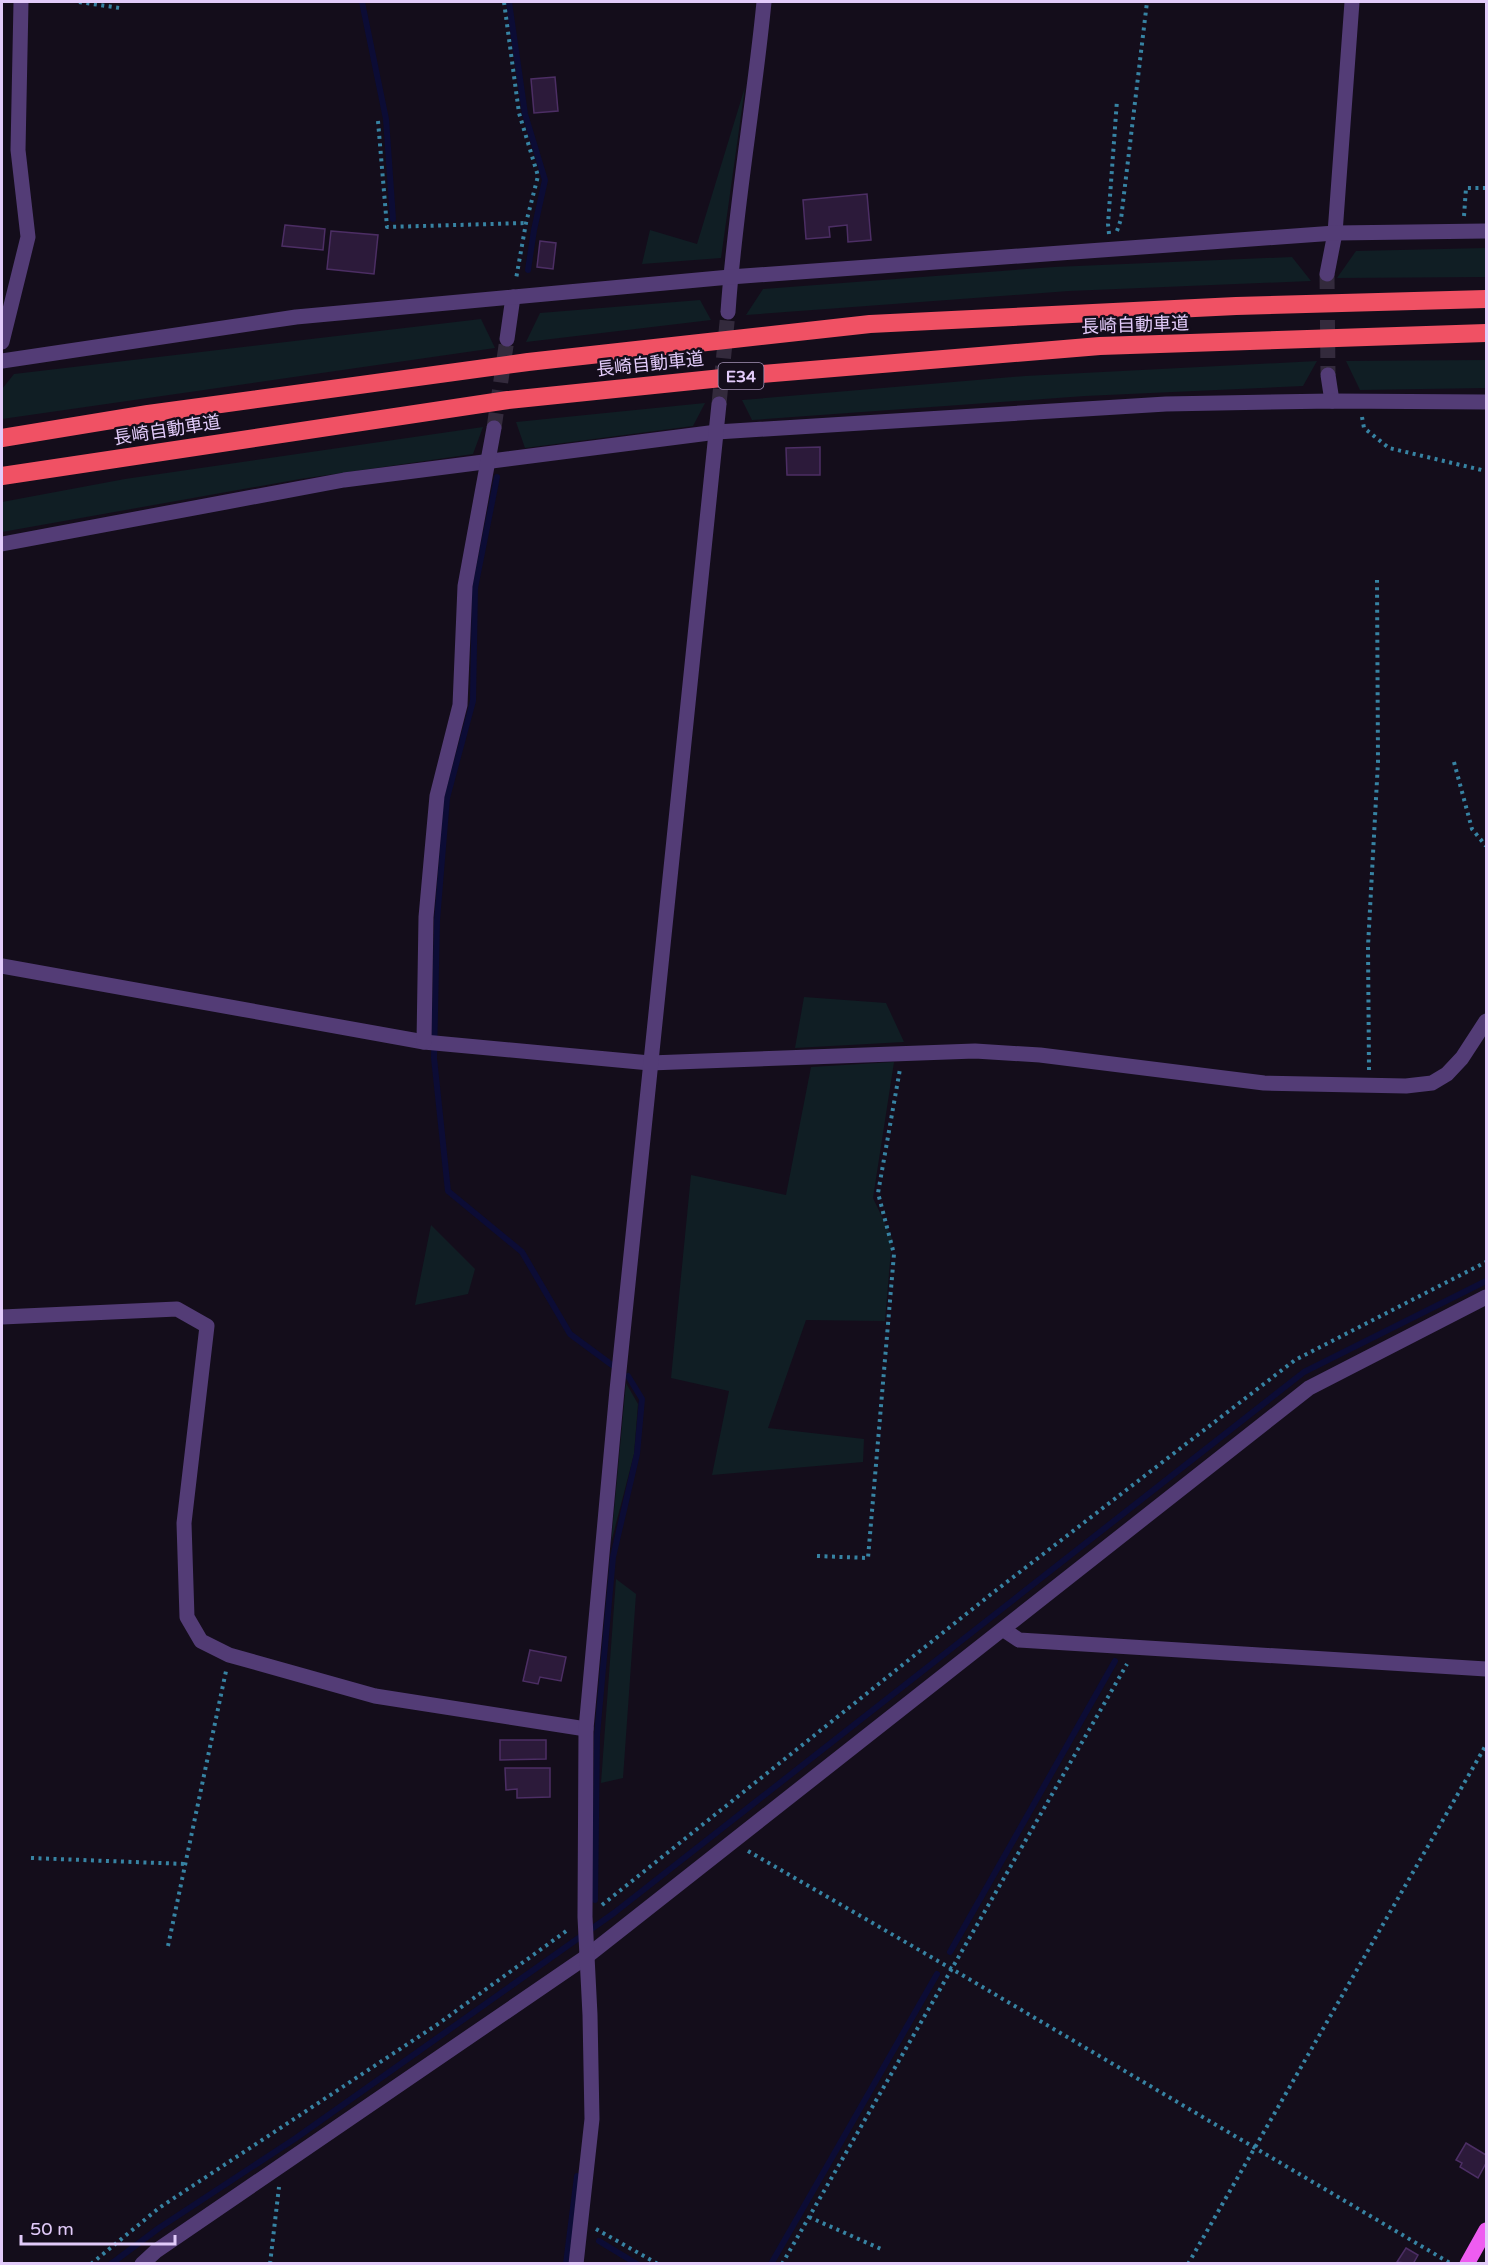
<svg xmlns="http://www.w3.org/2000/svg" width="1488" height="2265" viewBox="0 0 1488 2265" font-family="'Varela Round','Noto Sans JP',sans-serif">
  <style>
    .green { fill: #101e24 }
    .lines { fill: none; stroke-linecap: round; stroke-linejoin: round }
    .stream { stroke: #0c0c35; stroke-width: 6 }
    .building { fill: #2c1a3a; stroke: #4c2e64; stroke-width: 1.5 }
    .minor-tunnel { stroke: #332a3c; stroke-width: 15; stroke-dasharray: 15 8; stroke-linecap: butt }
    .path { stroke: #3783a3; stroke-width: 4; stroke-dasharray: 3 4.5; stroke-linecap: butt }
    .minor { stroke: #533c76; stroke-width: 15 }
    .major { stroke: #ee5cf1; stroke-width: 15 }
    .highway { stroke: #f05164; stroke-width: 18 }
    .labels { text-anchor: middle; stroke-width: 5; stroke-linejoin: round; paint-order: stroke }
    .shield { fill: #140d1b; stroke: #a492b7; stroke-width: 1.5 }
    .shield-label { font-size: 16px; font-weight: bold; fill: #e2cbfa }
    .street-label { font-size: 18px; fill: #e2cbfa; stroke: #140d1b }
  </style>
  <rect width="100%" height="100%" fill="#140d1b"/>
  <!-- green -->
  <g class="green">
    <polygon points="745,87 721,258 642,264 650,230 697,244"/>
    <polygon points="1486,248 1486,277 1337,278 1356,251"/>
    <polygon points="1292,257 1311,281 1069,291 746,315 763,289 1054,267"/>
    <polygon points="700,300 711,320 526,342 540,313"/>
    <polygon points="481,319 495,348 2,419 2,389 14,374"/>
    <polygon points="1486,360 1486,388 1360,390 1346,361"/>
    <polygon points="1317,361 1303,386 1085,396 752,420 742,400 1025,376"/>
    <polygon points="705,403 693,426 525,448 516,422"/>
    <polygon points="483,427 473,454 300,479 2,532 2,502 125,479"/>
    <polygon points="804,997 886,1003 904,1042 795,1048"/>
    <polygon points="894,1062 873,1198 892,1238 885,1321 806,1320 768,1428 864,1439 863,1462 712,1475 729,1391 671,1378 691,1175 786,1195 811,1067"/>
    <polygon points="431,1225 475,1269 468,1294 415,1305"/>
    <polygon points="626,1383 638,1404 634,1454 611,1543"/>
    <polygon points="616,1579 636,1594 623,1778 601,1783"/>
  </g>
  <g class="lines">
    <!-- stream -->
    <g class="stream">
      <polyline points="362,2 386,119 393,219"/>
      <polyline points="509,2 525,114 545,180 534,230 528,270"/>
      <polyline points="497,477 475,588 473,701 447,798 437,920 434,1058 448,1191 522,1252 570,1334 612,1365"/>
      <polyline points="595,1900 597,1735 613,1557 637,1454 642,1399 628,1376"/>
      <polyline points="950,1952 1115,1661"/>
      <polyline points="599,2241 637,2264"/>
      <polyline points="111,2264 159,2228 296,2138 614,1913 1304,1372 1486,1281"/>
      <polyline points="566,2264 577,2176"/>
      <polyline points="771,2264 937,1974"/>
    </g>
  </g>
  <!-- building -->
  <g class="building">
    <polygon points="555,77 558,111 534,113 531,79"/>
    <polygon points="867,194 871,240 848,242 847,225 829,227 830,237 806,239 803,200"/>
    <polygon points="285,225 325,229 323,250 282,246"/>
    <polygon points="331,231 378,235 374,274 327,269"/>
    <polygon points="540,241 556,243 553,269 537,267"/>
    <polygon points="820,447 820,475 787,475 786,448"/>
    <polygon points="530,1650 566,1657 561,1681 540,1677 538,1684 523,1681"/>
    <polygon points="500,1740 546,1740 546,1759 500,1760"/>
    <polygon points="505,1768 550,1768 550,1797 517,1798 517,1789 506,1790"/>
    <polygon points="1466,2143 1486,2155 1486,2163 1478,2178 1460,2167 1462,2163 1456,2160"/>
    <polygon points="1406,2248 1418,2255 1413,2264 1397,2262"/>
  </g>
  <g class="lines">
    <!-- minor-tunnel -->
    <g class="minor-tunnel">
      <polyline points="1327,274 1328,375"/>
      <polyline points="719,404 728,312"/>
      <polyline points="494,428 507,339"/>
    </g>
    <!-- path -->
    <g class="path">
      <polyline points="79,2 120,8"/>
      <polyline points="504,2 519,113 538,176 526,223 516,279"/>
      <polyline points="378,121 387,227 526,223"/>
      <polyline points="1464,216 1466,188 1486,188"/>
      <polyline points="1117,231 1121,219 1147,2"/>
      <polyline points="1109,234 1108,224 1117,100"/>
      <polyline points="1362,417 1364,428 1389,448 1486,471"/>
      <polyline points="1454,762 1472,829 1486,846"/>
      <polyline points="1369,1070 1368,946 1378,762 1377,580"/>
      <polyline points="817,1556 868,1558 894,1254 878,1193 900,1069"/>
      <polyline points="748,1851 952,1969 1450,2263"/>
      <polyline points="31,1858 185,1864"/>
      <polyline points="602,1905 990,1595 1295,1360 1486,1262"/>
      <polyline points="168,1946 226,1671"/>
      <polyline points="809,2217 881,2249"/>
      <polyline points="596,2229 658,2264"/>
      <polyline points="91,2264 159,2208 438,2024 569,1929"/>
      <polyline points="270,2264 279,2187"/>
      <polyline points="782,2264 1127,1664"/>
      <polyline points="1188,2264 1486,1745"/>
    </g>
    <!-- minor -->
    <g class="minor">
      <polyline points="1327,274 1335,233 1352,2"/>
      <path d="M728,312C735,208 754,105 764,2"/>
      <polyline points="507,339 513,297"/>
      <polyline points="2,342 28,237 18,150 21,2"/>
      <polyline points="2,361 296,317 730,277 1335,233 1486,231"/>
      <polyline points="1328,375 1332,401"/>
      <polyline points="2,544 344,480 717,432 1166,404 1332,401 1486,402"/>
      <polyline points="2,966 424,1042 650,1063 975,1051 1040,1055 1264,1083 1406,1086 1432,1083 1447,1074 1462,1058 1486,1021"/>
      <polyline points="424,1042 426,917 437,796 460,705 465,586 494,428"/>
      <polyline points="2,1317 177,1309 207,1326 184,1523 187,1617 201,1641 229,1655 375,1696 586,1729"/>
      <polyline points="1004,1630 1019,1640 1486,1669"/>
      <polyline points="142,2264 156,2251 586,1957 1309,1388 1486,1297"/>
      <polyline points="576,2264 592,2119 590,2015 585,1917 586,1729 617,1390 719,404"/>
    </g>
    <!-- major -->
    <polyline class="major" points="1467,2264 1486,2230"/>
    <!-- highway -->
    <g class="highway">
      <polyline points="2,438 148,414 528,362 870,324 1236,306 1486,299"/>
      <polyline points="2,476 508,400 751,375 1100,346 1486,333"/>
    </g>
  </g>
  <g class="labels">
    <!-- shield labels -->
    <rect class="shield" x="718.5" y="363" width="45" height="26" rx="4.5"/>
    <g class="shield-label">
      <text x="741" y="382">E34</text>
    </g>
    <!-- street labels -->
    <g class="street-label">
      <text transform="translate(1135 325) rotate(-2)" y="6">長崎自動車道</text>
      <text transform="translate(650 364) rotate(-6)" y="6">長崎自動車道</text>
      <text transform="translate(167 430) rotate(-9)" y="6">長崎自動車道</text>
    </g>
  </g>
  <!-- border -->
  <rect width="1488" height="2265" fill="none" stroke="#e2cbfa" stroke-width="6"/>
  <!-- scale -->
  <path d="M21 2235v9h154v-9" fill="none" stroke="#e2cbfa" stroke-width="3"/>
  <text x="30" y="2235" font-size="18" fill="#e2cbfa" stroke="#140d1b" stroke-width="4.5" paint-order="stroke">50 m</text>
</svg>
